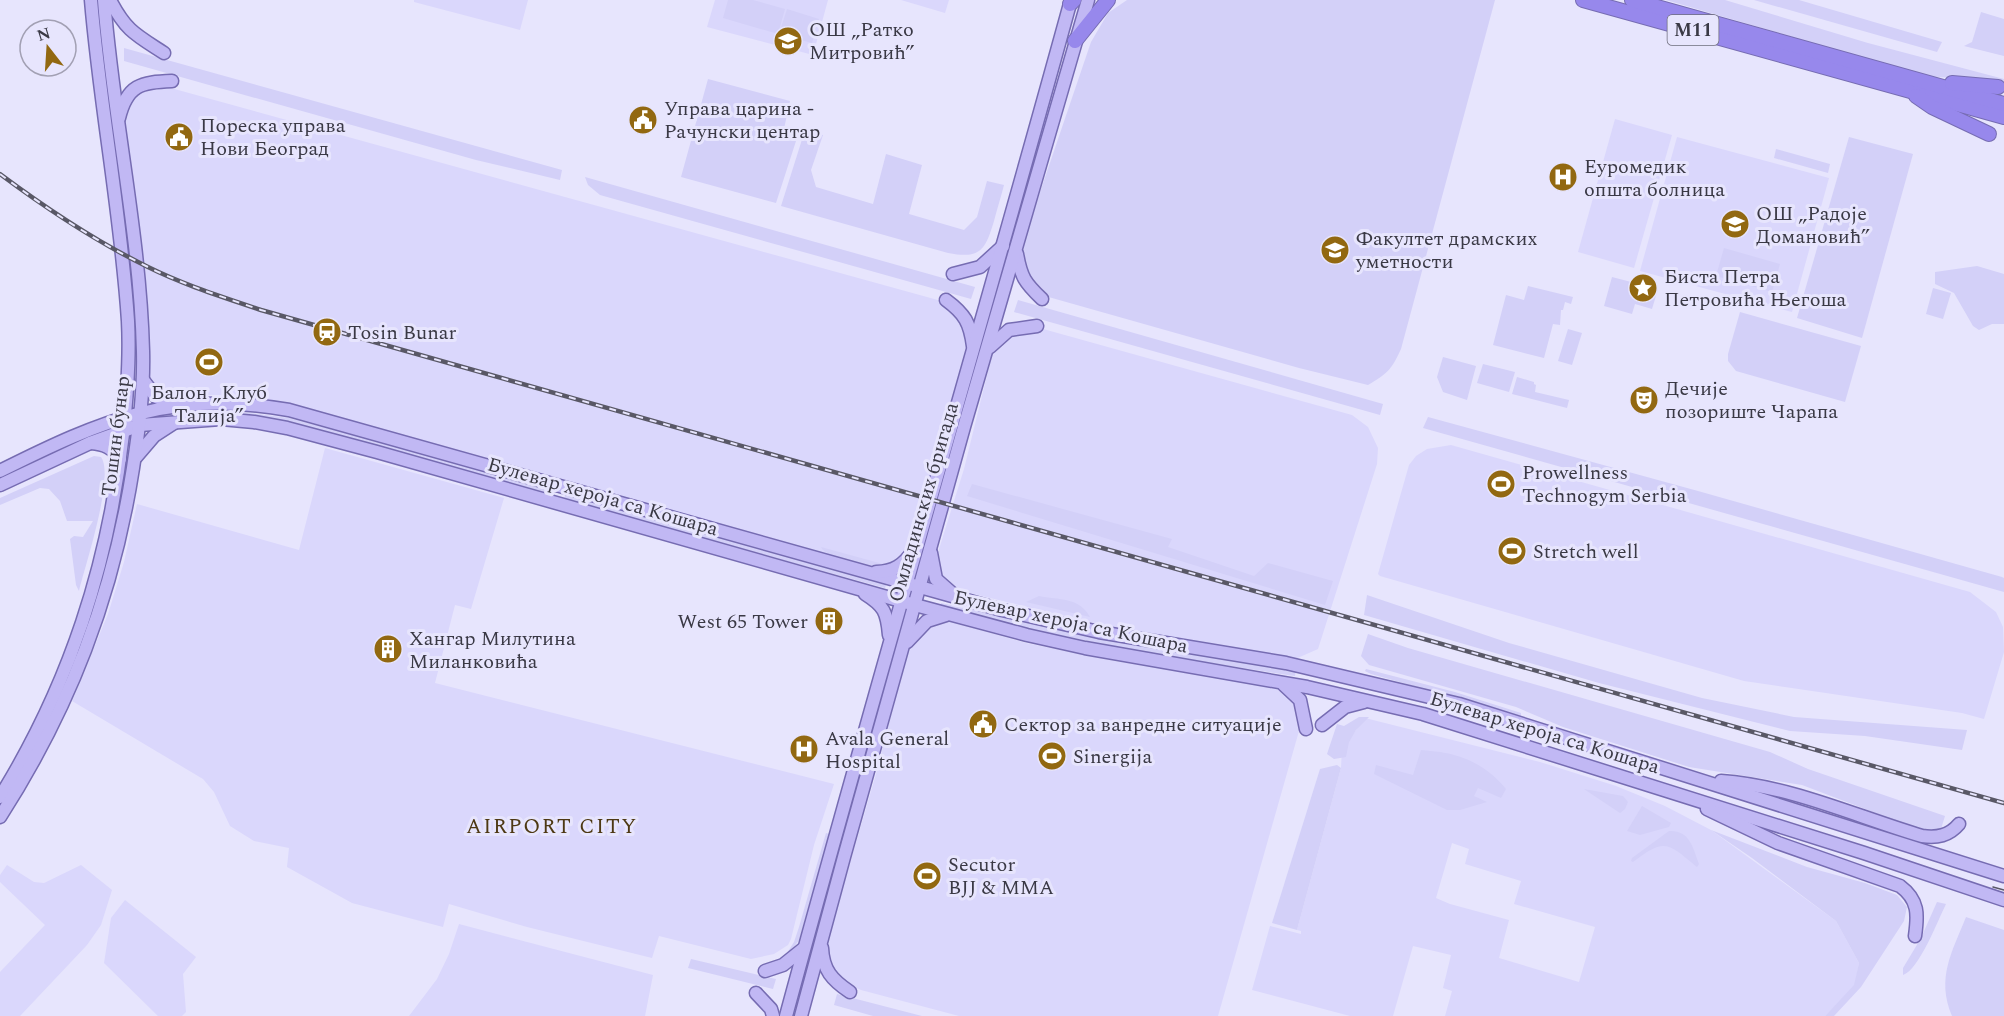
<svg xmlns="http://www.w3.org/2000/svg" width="2004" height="1016" viewBox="0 0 2004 1016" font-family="Spectral,serif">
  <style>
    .built { fill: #dad7fc; fill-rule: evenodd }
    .green { fill: #d3d0f8 }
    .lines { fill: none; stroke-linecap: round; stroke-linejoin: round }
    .major-casing { stroke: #766cb2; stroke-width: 15 }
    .highway-casing { stroke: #766cb2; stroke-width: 16 }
    .major { stroke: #c1b8f4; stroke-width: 12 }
    .highway { stroke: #9788ec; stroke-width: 14 }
    .tram { stroke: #595866; stroke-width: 1.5 }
    .rail-casing { stroke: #595866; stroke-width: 4.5 }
    .rail { stroke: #e7e5fd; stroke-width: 2; stroke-dasharray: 7; stroke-linecap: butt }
    .labels { text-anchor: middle; stroke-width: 6; stroke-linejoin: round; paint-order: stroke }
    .shield { fill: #e7e5fd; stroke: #6e6d7c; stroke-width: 1.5 }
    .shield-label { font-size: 18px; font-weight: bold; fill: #3a3945 }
    .poi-label { font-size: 20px; fill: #3a3945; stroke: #e7e5fd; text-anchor: start }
    .street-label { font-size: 20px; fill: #3a3945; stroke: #e7e5fd }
    .neighbourhood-label { font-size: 21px; letter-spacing: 1.5px; fill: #4d3813; stroke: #e7e5fd }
  </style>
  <rect width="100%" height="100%" fill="#e7e5fd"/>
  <!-- built -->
  <g class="built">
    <polygon points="414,0 528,0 520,30 414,2"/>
    <polygon points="715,0 828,0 813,55 707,27"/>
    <polygon points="901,0 949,0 945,13"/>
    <polygon points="160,85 945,302 957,310 970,340 919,513 909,552 885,575 245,395 200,395 165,398 150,388 147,321 123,116 134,92"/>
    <polygon points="1615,119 1672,135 1634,268 1578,252"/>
    <polygon points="1677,137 1829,178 1792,312 1640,271"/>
    <polygon points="1036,327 1352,415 1368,427 1378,448 1377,464 1318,649 1293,660 1249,650 1127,631 949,588 942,582 935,562 964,469 992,355 997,342 1004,334"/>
    <polygon points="1451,445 1970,592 1996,612 2003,627 2004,652 1984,719 1962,713 1744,681 1380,576 1378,574 1409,465 1416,456 1427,449"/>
    <polygon points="325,448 504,498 471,609 455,605 435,683 834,784 814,845 791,939 788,945 774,954 751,959 659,936 652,958 527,927 449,904 443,927 352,903 287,867 289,848 254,841 230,826 214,792 203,779 72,701 108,614 124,562 137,504 299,550"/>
    <polygon points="940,621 949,621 1026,643 1115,661 1246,682 1280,689 1289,692 1302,715 1299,731 1218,1016 959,1016 861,990 848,984 832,971 826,950 829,935 876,774 906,658 918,633"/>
    <path d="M1365,718L1540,762L1616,786L1665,806L1711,830L1836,921L1859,963L1855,985L1825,1016H1445L1452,991L1443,988L1451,955L1413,946L1393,1016H1350L1252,990L1270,926L1301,934V931L1297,930L1341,768L1342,749ZM1452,843L1469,849L1465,864L1521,881L1514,904L1595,927L1579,982L1499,958L1509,920L1450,904L1436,898Z"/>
    <polygon points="7,865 34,882 44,883 81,865 112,890 101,925 87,945 20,1016 0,1016 0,972 45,925 0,882 0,875"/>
    <polygon points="125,900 196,957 183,974 186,1012 182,1016 158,1016 104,963 111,918"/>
    <polygon points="459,924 653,975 645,1016 409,1016 437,979 449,954"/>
  </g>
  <!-- green -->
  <g class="green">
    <polygon points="728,0 753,0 785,9 778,34 723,18"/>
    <path d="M1127,0H1495L1401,349C1392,369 1387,374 1368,385L1299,368L1045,296L1024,276L1020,251L1091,42L1108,13Z"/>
    <polygon points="1666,0 1725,0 1868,43 2004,79 2004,82 1926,76"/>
    <polygon points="1754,0 1799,0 1942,42 1937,52"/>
    <polygon points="787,9 819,19 812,43 779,34"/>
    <polygon points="1981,12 2004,19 2004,56 1964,46 1972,42"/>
    <polygon points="124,48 562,170 560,180 476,160 124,61"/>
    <polygon points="708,79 790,101 782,138 796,141 776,203 681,177"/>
    <path d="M805,130L823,135L811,170L816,187L873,204L886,154L922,165L909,214L964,230L977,217L987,181L1004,185C1001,197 997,209 994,221C985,251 980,259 948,253L781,206Z"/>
    <polygon points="1849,137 1913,154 1862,338 1797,318"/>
    <polygon points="1776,149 1830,164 1828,173 1774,158"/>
    <polygon points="585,177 975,287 971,299 600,195 588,185"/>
    <polygon points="1724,248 1780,264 1772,292 1716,276"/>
    <polygon points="1977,266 2004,274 2004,324 1992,324 1979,330 1973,326 1954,293 1935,284 1935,272"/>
    <polygon points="1612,277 1658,289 1652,309 1635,304 1632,314 1604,306"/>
    <polygon points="1528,286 1573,297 1571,304 1565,302 1563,310 1561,310 1560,325 1553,324 1544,358 1493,345 1506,295 1524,300"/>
    <polygon points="1933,288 1951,293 1943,319 1926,314"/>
    <polygon points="1018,300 1383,404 1380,415 1014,312"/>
    <polygon points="1740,312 1861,346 1845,402 1736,371 1728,361 1728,354"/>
    <polygon points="1568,329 1582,333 1572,365 1558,361"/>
    <polygon points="1443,357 1476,366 1467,400 1443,392 1437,377"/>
    <polygon points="1483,364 1515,372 1509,392 1477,383"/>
    <polygon points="1517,377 1534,382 1534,384 1536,385 1535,392 1569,400 1567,408 1512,394"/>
    <polygon points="197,411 243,412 289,418 552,488 550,496 283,424 159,421 158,415"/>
    <polygon points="1428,417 1698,491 2002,577 2004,578 2004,592 1423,428"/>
    <path d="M94,456L101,457C115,476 85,566 79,591L76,585L70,539L74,536L83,537L93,521H67L60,501L49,489L40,488L0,505V498Z"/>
    <polygon points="972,484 1172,539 1168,547 1254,576 1268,563 1333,581 1325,605 967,496"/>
    <polygon points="566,492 887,582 885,588 564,500"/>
    <path d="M821,547L883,564L884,567C871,567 826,559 821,547Z"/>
    <polygon points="1367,595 1509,643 1702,698 1794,717 1967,730 1962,750 1865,736 1790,731 1599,683 1364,615"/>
    <path d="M1039,596C1059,600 1079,597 1090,617L1026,602Z"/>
    <path d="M941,603L1088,634L1296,670L1295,676C1176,658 1057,639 940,606Z"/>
    <polygon points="1368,634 1408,648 1770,752 1808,769 1945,816 1941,829 1929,832 1915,828 1802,785 1689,767 1563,727 1516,707 1369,665 1361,656"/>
    <polygon points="1366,669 1455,692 1521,713 1521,716 1371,674 1365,671"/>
    <polygon points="1359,717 1369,717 1356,730 1349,742 1346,757 1334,759 1327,754 1337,724 1344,726"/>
    <path d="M1421,750C1427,751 1434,751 1440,752C1467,756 1489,768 1506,789L1501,798L1478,788L1474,796L1487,802L1460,810H1447L1374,774L1376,765L1413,775Z"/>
    <polygon points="1337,765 1341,768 1297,930 1272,923 1320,769"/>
    <polygon points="1584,789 1623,796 1628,802 1625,809 1620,813"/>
    <polygon points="1642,806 1671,823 1669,827 1640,835 1627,831"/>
    <polygon points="1711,830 1807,867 1865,883 1897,895 1907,907 1904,921 1861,987 1834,1016 1825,1016 1854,985 1859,963 1836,921 1752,858"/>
    <path d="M1669,831C1690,830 1693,848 1699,864L1697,867C1668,843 1665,837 1633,862L1631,861L1632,858Z"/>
    <polygon points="826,833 829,834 799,940 786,958 785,956 794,942 799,927"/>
    <path d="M1937,902L1946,904C1938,920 1919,970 1903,975V968L1921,938Z"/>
    <path d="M1966,917L2004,930V1016H1952C1936,978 1952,952 1966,917Z"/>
    <polygon points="691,959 776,979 773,989 688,968"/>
    <polygon points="837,994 922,1016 873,1016 834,1005"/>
  </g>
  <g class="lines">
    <!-- major casing -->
    <g class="major-casing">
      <g id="major">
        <path d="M110,0C126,31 136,35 164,53"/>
        <path d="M119,118C127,85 141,82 172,81"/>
        <path d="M1017,254C1021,277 1025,283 1042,299"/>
        <polyline points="953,274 980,267 1003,246"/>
        <path d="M946,300C965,314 970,323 973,346"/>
        <polyline points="990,347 1009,330 1037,326"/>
        <polyline points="143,380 156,397 173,404"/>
        <path d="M91,443C105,444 112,448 120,459"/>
        <polyline points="136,457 154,436 174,423"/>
        <path d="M0,471C102,420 173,389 289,410L1002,610L1099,632L1286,663L1459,704L2004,876"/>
        <polyline points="0,485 90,443 140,425 221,419 254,422 287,428 377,452 915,605 1027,635 1085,648 1307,687 1423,714 1864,853 2004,900"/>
        <polyline points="931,553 936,579 953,594"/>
        <path d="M876,572C894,572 903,565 913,551"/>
        <path d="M865,594C884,606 887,612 889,635"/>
        <polyline points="907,642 927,621 946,615"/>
        <polyline points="1284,685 1300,700 1306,729"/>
        <polyline points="1322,725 1345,707 1364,702"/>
        <path d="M1721,781C1791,786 1855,816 1922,836C1937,838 1949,836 1959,824"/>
        <path d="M0,797C70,684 108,565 123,434C127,397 130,358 128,321C121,213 100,107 91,0"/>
        <path d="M1707,809L1778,843L1900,886C1919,900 1918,915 1915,936"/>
        <path d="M0,817C70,708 113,596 133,468C139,429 144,391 143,351C140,233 113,117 104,0"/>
        <path d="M822,948C823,970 832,980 850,992"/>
        <polyline points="765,971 783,965 803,949"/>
        <polyline points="756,993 771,1009 773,1016"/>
        <path d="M786,1016C878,676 978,339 1071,0"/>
        <polyline points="801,1016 844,857 964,427 1088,0"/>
      </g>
    </g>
    <!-- highway casing -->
    <g class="highway-casing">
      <g id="highway">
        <polyline points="1583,0 2004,117"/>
        <polyline points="1632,0 2004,104"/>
        <polyline points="1070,4 1074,0"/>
        <polyline points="1075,41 1108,0"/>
        <polyline points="1952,83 1998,87"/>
        <polyline points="1916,96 1932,107 1989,134"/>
      </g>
    </g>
    <!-- major -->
    <use href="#major" class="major"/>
    <!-- highway -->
    <use href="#highway" class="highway"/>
    <!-- tram -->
    <polyline class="tram" points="1993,887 2004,890"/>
    <!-- rail casing -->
    <g class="rail-casing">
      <path id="rail" d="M0,174C47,209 95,241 148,267C184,285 223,297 261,310L2004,803"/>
    </g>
    <!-- rail -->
    <use href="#rail" class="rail"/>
  </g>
  <!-- icons -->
  <defs>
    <g id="school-disc" transform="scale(1.5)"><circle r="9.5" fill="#926811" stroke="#e7e5fd"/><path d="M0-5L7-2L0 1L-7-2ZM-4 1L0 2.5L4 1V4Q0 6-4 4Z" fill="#fff"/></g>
    <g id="civic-disc" transform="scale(1.5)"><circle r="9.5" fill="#926811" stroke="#e7e5fd"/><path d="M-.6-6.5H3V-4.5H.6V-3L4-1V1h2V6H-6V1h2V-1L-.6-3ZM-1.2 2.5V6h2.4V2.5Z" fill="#fff"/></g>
    <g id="hospital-disc" transform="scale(1.5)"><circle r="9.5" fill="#926811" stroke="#e7e5fd"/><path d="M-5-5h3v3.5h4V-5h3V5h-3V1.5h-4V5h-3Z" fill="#fff"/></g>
    <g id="university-disc" transform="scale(1.5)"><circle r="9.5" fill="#926811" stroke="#e7e5fd"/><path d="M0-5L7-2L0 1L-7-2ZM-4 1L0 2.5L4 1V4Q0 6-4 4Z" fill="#fff"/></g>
    <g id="sight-disc" transform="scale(1.5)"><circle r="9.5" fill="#926811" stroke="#e7e5fd"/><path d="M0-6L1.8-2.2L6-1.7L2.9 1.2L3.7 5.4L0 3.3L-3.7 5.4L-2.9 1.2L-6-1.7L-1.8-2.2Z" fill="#fff"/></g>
    <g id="station-disc" transform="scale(1.5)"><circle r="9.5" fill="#926811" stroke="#e7e5fd"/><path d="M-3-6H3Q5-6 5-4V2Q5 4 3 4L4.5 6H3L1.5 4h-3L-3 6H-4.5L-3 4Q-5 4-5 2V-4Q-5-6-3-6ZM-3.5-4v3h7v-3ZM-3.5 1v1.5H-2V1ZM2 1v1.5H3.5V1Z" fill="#fff"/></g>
    <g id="stadium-disc" transform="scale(1.5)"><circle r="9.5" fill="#926811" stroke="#e7e5fd"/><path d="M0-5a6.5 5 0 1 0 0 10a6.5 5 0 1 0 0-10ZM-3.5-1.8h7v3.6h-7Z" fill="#fff"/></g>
    <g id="theatre-disc" transform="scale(1.5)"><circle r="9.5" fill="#926811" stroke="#e7e5fd"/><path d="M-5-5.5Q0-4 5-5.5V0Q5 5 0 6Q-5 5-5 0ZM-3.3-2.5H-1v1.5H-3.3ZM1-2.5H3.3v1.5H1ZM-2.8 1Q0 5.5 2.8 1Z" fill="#fff"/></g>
    <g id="building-disc" transform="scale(1.5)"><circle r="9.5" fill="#926811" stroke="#e7e5fd"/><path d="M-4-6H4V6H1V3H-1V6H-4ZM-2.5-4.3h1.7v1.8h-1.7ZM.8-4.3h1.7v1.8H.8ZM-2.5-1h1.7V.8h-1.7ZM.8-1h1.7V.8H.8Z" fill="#fff"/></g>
  </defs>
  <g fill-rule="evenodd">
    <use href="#school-disc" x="788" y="41"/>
    <use href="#civic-disc" x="643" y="120"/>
    <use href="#civic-disc" x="179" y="137"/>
    <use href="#hospital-disc" x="1563" y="177"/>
    <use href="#school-disc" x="1735" y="224"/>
    <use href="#university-disc" x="1335" y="250"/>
    <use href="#sight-disc" x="1643" y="288"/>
    <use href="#station-disc" x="327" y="332"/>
    <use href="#stadium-disc" x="209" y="362"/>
    <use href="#theatre-disc" x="1644" y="400"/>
    <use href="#stadium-disc" x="1501" y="484"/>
    <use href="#stadium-disc" x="1512" y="551"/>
    <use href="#building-disc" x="829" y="621"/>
    <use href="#building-disc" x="388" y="649"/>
    <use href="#civic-disc" x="983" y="724"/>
    <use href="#hospital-disc" x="804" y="749"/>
    <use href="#stadium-disc" x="1052" y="756"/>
    <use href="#stadium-disc" x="927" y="876"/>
  </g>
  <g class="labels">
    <!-- shield labels -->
    <rect class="shield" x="1667.5" y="15" width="51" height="30" rx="4.5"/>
    <g class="shield-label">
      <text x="1693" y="36">M11</text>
    </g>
    <!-- poi labels -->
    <g class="poi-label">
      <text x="809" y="36">ОШ „Ратко<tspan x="809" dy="23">Митровић”</tspan></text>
      <text x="664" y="115">Управа царина -<tspan x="664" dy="23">Рачунски центар</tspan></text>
      <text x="200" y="132">Пореска управа<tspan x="200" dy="23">Нови Београд</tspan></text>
      <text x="1584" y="173">Еуромедик<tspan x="1584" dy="23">општа болница</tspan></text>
      <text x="1756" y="220">ОШ „Радоје<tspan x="1756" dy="23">Домановић”</tspan></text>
      <text x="1356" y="245">Факултет драмских<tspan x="1356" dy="23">уметности</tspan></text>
      <text x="1664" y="283">Биста Петра<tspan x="1664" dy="23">Петровића Његоша</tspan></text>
      <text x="348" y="339">Tosin Bunar</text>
      <text x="1665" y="395">Дечије<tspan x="1665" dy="23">позориште Чарапа</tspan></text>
      <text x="209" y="399" text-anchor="middle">Балон „Клуб<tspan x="209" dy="23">Талија”</tspan></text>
      <text x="1522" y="479">Prowellness<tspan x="1522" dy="23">Technogym Serbia</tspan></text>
      <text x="1533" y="558">Stretch well</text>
      <text x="808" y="628" text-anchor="end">West 65 Tower</text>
      <text x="409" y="645">Хангар Милутина<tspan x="409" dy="23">Миланковића</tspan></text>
      <text x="1004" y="731">Сектор за ванредне ситуације</text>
      <text x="825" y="745">Avala General<tspan x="825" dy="23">Hospital</tspan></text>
      <text x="1073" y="763">Sinergija</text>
      <text x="948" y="871">Secutor<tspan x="948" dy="23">BJJ &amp; MMA</tspan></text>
    </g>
    <!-- street labels -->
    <g class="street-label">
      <text transform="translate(115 436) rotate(-83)" y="7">Тошин бунар</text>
      <text transform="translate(603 496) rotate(16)" y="7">Булевар хероја са Кошара</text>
      <text transform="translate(923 502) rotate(-74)" y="7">Омладинских бригада</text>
      <text transform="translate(1071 621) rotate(12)" y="7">Булевар хероја са Кошара</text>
      <text transform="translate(1545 732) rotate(17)" y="7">Булевар хероја са Кошара</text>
    </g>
    <!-- neighbourhood labels -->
    <g class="neighbourhood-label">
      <text x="552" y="833">AIRPORT CITY</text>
    </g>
  </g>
  <!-- north arrow -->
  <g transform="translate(48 48) rotate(343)"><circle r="28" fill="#e7e5fd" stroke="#a2a0b3" stroke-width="1.5"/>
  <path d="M0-4.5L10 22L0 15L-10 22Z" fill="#926811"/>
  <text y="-9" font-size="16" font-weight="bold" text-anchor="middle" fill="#3a3945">N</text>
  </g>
</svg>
